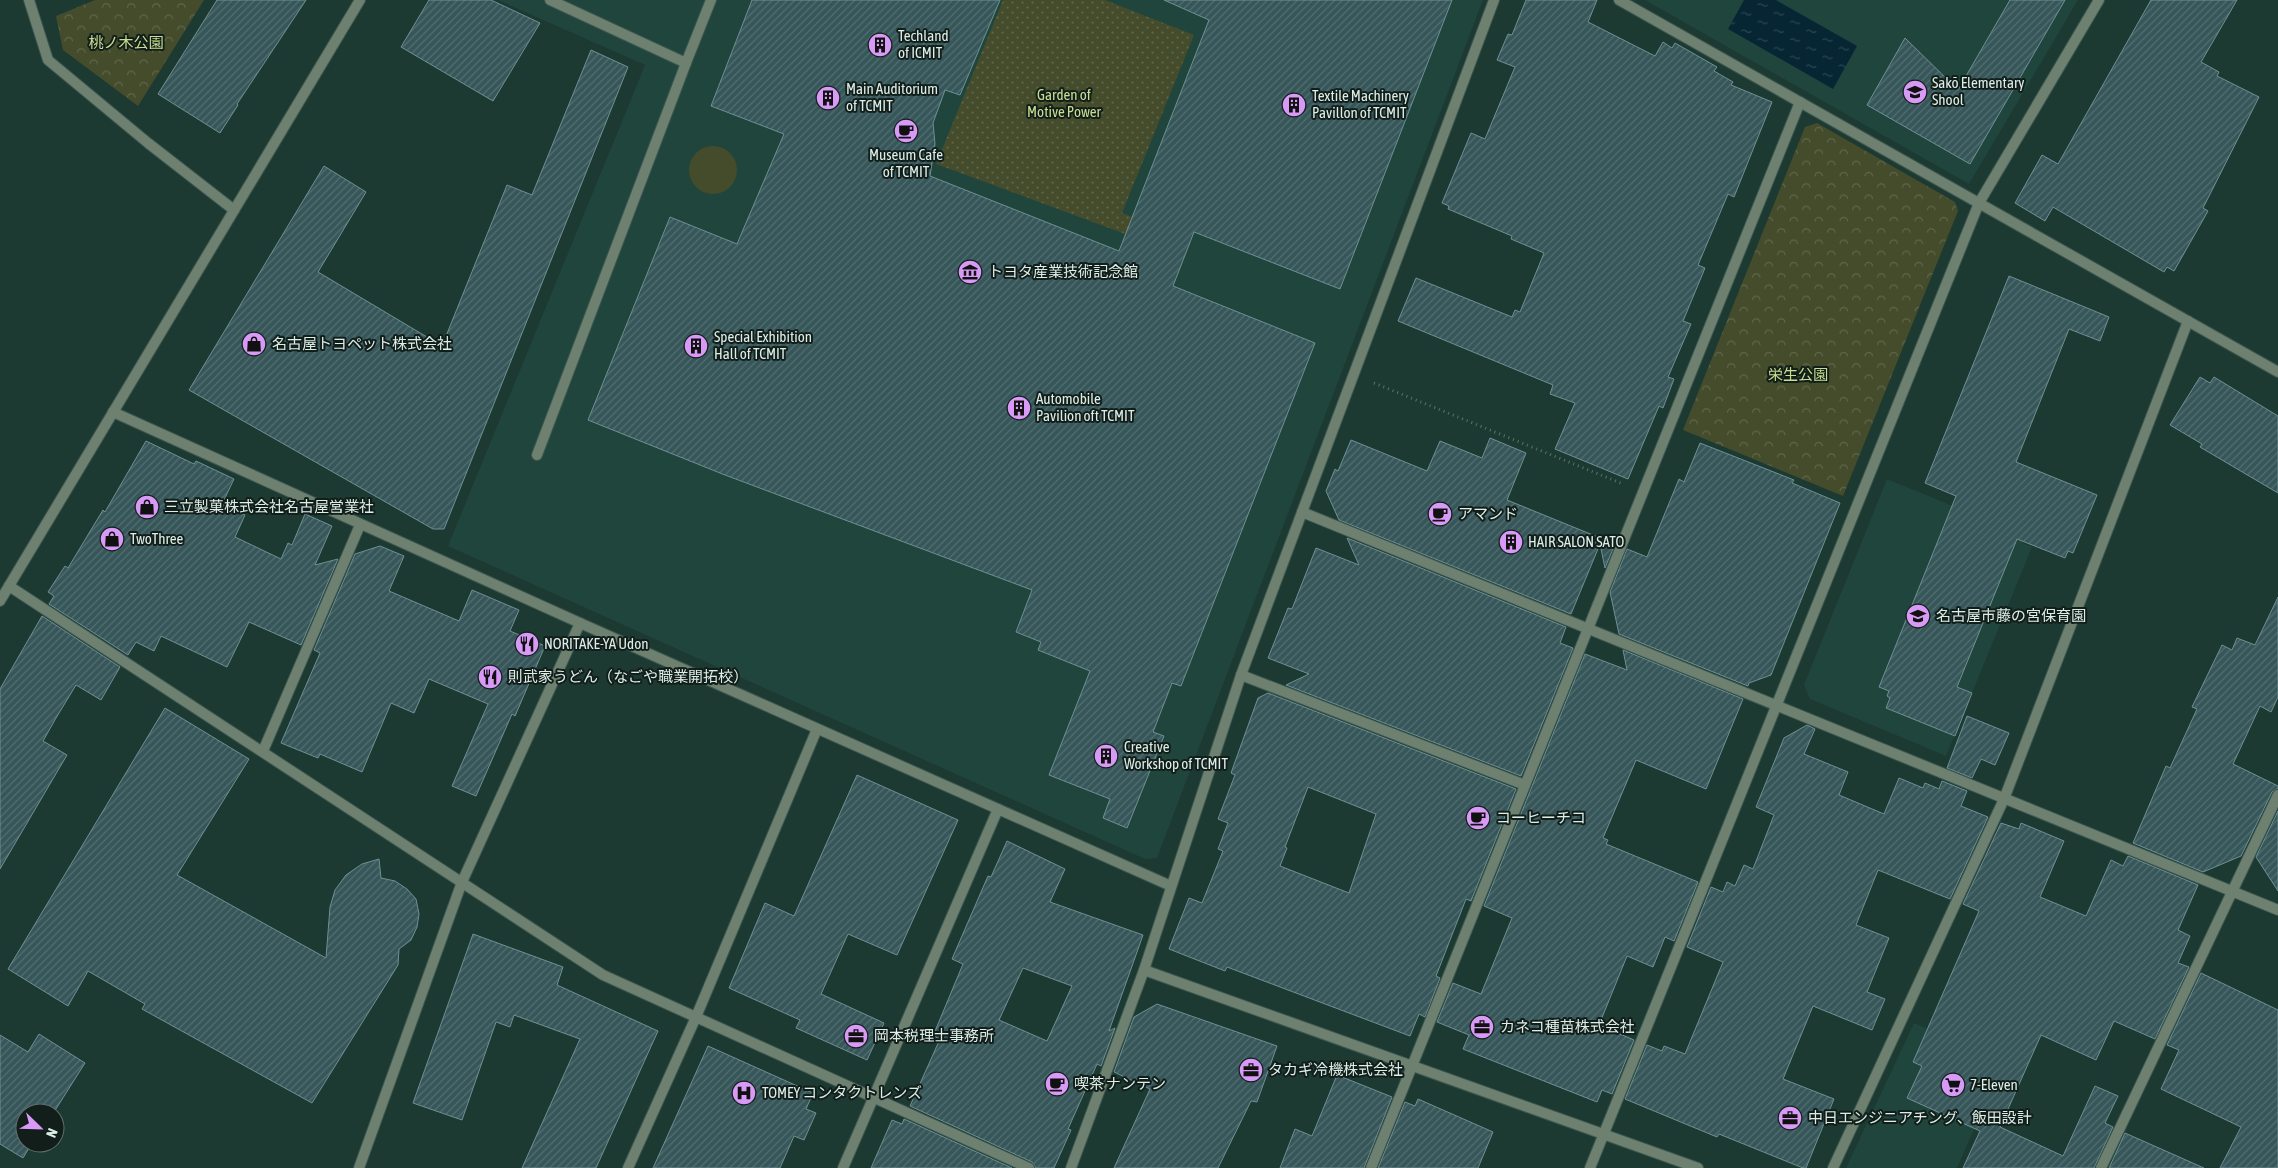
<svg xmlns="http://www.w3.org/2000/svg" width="2278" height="1168" viewBox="0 0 2278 1168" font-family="'Asap Condensed','Noto Sans JP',sans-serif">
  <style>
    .built { fill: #1f453d }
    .grass { fill: #444c2c }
    .forest { fill: url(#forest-crowns) }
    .garden { fill: url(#garden-dots) }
    .water { fill: url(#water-ripples) }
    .building { fill: url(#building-hatch); stroke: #6f9194; fill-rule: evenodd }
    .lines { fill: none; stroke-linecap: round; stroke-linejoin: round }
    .service-casing { stroke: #3b564f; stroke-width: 12 }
    .minor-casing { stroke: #3b564f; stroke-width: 12 }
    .tertiary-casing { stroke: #3b564f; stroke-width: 12 }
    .path { stroke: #5a736d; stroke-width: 3; stroke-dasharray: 1 4; stroke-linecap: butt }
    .service { stroke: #6e806f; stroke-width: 10 }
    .minor { stroke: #6e806f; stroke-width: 10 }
    .tertiary { stroke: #6e806f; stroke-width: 10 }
    .labels { text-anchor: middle; stroke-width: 4; stroke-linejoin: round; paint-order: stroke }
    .poi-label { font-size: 15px; fill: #ddeee9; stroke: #111e1a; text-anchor: start }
    .park-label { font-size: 15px; fill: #cade90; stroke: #111e1a }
  </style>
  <defs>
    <pattern id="forest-crowns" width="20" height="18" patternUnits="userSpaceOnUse" patternTransform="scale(1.25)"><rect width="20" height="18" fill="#444c2c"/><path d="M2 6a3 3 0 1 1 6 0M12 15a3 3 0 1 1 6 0" fill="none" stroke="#5f664b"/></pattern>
    <pattern id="garden-dots" width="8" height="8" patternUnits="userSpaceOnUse" patternTransform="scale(1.25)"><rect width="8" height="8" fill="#444c2c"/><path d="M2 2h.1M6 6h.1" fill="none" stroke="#5f664b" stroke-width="1.8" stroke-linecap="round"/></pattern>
    <pattern id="water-ripples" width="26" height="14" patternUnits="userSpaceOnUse" patternTransform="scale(1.25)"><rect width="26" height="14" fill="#072634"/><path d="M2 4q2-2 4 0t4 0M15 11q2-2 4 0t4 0" fill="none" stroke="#2b4651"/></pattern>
    <pattern id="building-hatch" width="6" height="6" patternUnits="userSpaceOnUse" patternTransform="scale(1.25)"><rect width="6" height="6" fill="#365659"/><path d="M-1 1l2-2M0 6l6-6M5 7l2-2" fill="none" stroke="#536f71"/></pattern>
  </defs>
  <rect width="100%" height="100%" fill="#1c3932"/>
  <!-- built -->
  <g class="built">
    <polygon points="498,0 1483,0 1157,858 1145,859 448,546 645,65"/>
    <polygon points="1645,0 2078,0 1969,184"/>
    <polygon points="1887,479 2026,536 2023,543 2032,547 1946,756 1810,699 1804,685"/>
    <polygon points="1914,1023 2003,1063 1957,1168 1846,1168"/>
  </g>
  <!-- grass -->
  <circle class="grass" cx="713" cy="170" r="24"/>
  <!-- forest -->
  <g class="forest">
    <polygon points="95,0 204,0 138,106 63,50 56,16"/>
    <polygon points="1817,123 1955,202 1958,211 1843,496 1683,430 1805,127"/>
  </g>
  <!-- garden -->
  <polygon class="garden" points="1003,0 1105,0 1194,35 1122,213 1151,224 1144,241 936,164"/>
  <!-- water -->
  <polygon class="water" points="1744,0 1776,0 1857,46 1833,89 1728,29"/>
  <!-- building -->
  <g class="building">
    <polygon points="217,0 306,0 237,104 238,105 220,133 158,94"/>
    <polygon points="429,0 491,0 540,23 493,101 401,47"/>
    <polygon points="752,0 1000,0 960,95 945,90 933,123 935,144 930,176 1119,251 1209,20 1164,0 1452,0 1340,289 1194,232 1173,286 1315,343 1181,686 1172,683 1153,732 1164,736 1127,828 1103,818 1110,799 1049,775 1090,671 1038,650 1041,642 1016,632 1032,590 725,475 588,420 670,217 737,244 784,134 711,106"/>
    <polygon points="1526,0 1597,0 1588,22 1655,56 1663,42 1672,48 1675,43 1717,67 1714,71 1733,82 1731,85 1772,102 1734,197 1728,194 1698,265 1705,268 1683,321 1691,324 1668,377 1674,379 1663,408 1659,406 1628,479 1555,449 1575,403 1550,394 1553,385 1398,321 1416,278 1512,317 1515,310 1520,312 1544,253 1511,239 1512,236 1448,209 1449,206 1442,203 1471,133 1485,139 1515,67 1497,60 1508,34 1512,35"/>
    <polygon points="2010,0 2065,0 1970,164 1867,105 1905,38 1958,90"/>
    <polygon points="2151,0 2237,0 2201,62 2219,72 2217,76 2259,97 2203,208 2208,211 2174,271 2167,267 2164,272 2053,207 2045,221 2015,203 2042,155 2058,164"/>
    <polygon points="591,50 628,67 444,529 433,529 189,390 324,166 366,192 318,272 442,346 507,185 532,195"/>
    <polygon points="2009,276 2109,317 2100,341 2069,329 2016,462 2097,495 2073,553 2068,551 2065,558 2017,539 1957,687 1972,693 1955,736 1886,708 1890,698 1887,696 1889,691 1879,687 1956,496 1925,483"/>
    <polygon points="2200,377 2210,383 2214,377 2278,416 2278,493 2200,447 2202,444 2170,425"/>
    <polygon points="1490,438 1526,453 1507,500 1615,544 1605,568 1600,544 1571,614 1339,520 1326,491 1335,469 1338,471 1351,440 1427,471 1440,441 1482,458"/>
    <polygon points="146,441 194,464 196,461 234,479 222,504 245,515 235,537 281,559 288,543 292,545 305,514 332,526 315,565 338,559 301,645 249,622 227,667 161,636 154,651 136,642 128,655 49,604 54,596 48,592 65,566 68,568 103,510 105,512"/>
    <polygon points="1700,443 1794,480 1792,483 1840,503 1771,675 1749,683 1748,686 1619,634 1610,592 1627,549 1647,557 1679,479 1684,482"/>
    <polygon points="1347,538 1566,627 1560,643 1573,648 1521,776 1286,685 1309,674 1268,658 1288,608 1292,609 1316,548 1359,565"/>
    <polygon points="380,546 404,556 389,591 459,621 472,590 519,610 510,631 545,646 515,716 512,714 476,796 452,786 488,704 429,679 414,713 391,703 362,772 320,754 318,758 281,743 320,653 314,650 355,554"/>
    <polygon points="2278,597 2278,697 2271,712 2260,706 2233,764 2278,786 2278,788 2272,792 2241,856 2203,872 2133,843 2166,766 2170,768 2197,709 2192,707 2222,645 2232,650 2237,638 2255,645"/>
    <polygon points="42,616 120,667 101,700 76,685 56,718 43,741 67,755 0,869 0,689"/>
    <polygon points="1623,650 1743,699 1706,789 1636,760 1603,838 1608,840 1606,844 1698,882 1674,941 1665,937 1653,967 1627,956 1599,1025 1634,1040 1612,1094 1602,1090 1597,1102 1463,1049 1469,1035 1437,1022 1453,983 1481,994 1512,918 1484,906 1585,654 1627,670"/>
    <path d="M1268,693L1516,789L1471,901L1466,899L1436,976L1440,978L1425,1017L1419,1014L1410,1036L1227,967L1225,971L1169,949L1189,898L1202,903L1223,851L1218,849L1228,823L1218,819L1235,775L1231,773L1258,698ZM1308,787L1376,814L1349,893L1280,866L1287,848L1285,847Z"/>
    <polygon points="165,708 249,759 177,875 326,958 330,907 335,890 346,875 362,864 379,859 381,878 395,881 407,889 416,899 419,914 417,927 411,940 399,949 398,965 312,1103 142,1009 145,1004 88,971 68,1006 8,969"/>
    <polygon points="1967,716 2009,733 1995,765 1981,759 1972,778 1947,768"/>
    <polygon points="1807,725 1815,729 1804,754 1848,772 1839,795 1884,814 1899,778 1923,788 1925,783 1939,789 1942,781 1967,791 1961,806 1988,817 1950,899 1878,870 1856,925 1889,938 1867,992 1885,999 1872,1030 1813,1006 1783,1079 1834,1099 1806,1168 1803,1168 1719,1134 1717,1137 1625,1099 1647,1045 1662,1051 1664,1046 1685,1054 1723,962 1687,947 1711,887 1723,892 1727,882 1735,886 1744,865 1753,869 1774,815 1756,807 1784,738"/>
    <polygon points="857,775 958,820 897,955 848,934 821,994 884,1023 867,1060 796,1028 800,1020 729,988 765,903 794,916"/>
    <polygon points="2278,811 2278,891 2256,857"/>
    <polygon points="2001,823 2019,829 2021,823 2064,841 2040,897 2086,916 2111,860 2123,866 2128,856 2198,885 2178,930 2190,936 2178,963 2189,967 2155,1039 2114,1021 2096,1060 2041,1035 2000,1127 2063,1156 2095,1086 2118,1096 2105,1123 2113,1127 2094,1168 1963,1168 1980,1131 1907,1098 1922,1066 1913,1062 1979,911 1963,904"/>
    <path d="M1007,841L1065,869L1050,902L1143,935L1109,1031L1115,1028L1101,1066L1097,1064L1068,1129L1071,1130L1054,1168H1036L1032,1162L910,1106L940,1039L933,1036L963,964L952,959L988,876L991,877ZM1023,968L1072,986L1047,1041L999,1020Z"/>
    <polygon points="473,934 563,967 557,985 658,1031 596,1168 522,1168 580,1039 514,1015 510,1027 496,1022 462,1120 413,1103"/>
    <polygon points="2201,973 2278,1010 2278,1168 2220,1168 2241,1127 2161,1089 2179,1050 2167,1045"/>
    <polygon points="1157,1004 1277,1046 1257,1102 1251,1101 1218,1168 1114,1168 1150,1089 1114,1072 1134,1017"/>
    <polygon points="39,1034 85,1063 54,1112 25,1113 25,1143 32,1143 23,1158 0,1144 0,1035 28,1052"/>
    <polygon points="708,1046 813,1093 806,1109 816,1113 804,1140 794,1136 780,1168 653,1168"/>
    <polygon points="1337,1075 1392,1097 1364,1168 1280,1168 1295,1129 1312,1136"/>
    <polygon points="1418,1099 1493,1132 1478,1168 1378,1168 1405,1102 1415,1106"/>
    <polygon points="904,1119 1012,1168 871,1168 892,1120 902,1124"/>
    <polygon points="2125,1133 2204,1168 2109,1168"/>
  </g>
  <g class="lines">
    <!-- service casing -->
    <g class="service-casing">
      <g id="service">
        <polyline points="550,0 686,63 711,0"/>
        <polyline points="537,455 686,63"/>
      </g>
    </g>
    <!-- minor casing -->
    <g class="minor-casing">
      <g id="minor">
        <polyline points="29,0 48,60 148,143 234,210"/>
        <polyline points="1619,0 2278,372"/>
        <polyline points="113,412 580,623 1171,886"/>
        <polyline points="1302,512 2278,910"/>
        <polyline points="9,586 603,975 1029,1168"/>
        <polyline points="1241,675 1525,785"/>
        <polyline points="263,751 360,525"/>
        <polyline points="359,1168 462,882 580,623"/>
        <polyline points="628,1168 696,1017 817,729"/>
        <polyline points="843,1168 998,809"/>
        <polyline points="1071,1168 1144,970 1241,675 1494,0"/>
        <polyline points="1371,1168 1800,102"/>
        <polyline points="1590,1168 1979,203 2099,0"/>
        <polyline points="1833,1168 2004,799 2188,321"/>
        <polyline points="2101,1168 2278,795"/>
      </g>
    </g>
    <!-- tertiary casing -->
    <g class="tertiary-casing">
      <g id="tertiary">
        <polyline points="0,601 360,0"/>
        <polyline points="1144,970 1698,1168"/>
      </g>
    </g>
    <!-- path -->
    <polyline class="path" points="1374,383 1623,484"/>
    <!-- service -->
    <use href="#service" class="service"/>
    <!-- minor -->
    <use href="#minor" class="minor"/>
    <!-- tertiary -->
    <use href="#tertiary" class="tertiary"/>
  </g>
  <!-- icons -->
  <defs>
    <g id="building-disc" transform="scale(1.25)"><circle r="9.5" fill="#d99af7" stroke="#111e1a"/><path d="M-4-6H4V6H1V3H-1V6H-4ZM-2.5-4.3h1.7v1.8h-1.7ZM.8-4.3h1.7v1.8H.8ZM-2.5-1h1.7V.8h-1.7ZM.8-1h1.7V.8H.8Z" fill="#111"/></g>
    <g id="school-disc" transform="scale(1.25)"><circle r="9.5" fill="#d99af7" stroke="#111e1a"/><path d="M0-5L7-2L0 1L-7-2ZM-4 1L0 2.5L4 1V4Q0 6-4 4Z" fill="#111"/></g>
    <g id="cafe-disc" transform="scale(1.25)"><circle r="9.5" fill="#d99af7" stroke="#111e1a"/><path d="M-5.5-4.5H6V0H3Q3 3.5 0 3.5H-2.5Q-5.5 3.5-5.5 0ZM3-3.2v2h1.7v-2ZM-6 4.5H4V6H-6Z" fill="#111"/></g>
    <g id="museum-disc" transform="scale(1.25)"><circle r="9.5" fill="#d99af7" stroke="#111e1a"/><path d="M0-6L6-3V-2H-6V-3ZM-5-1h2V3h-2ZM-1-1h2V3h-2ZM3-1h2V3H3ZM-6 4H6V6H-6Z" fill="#111"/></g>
    <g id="shop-disc" transform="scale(1.25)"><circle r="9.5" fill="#d99af7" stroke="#111e1a"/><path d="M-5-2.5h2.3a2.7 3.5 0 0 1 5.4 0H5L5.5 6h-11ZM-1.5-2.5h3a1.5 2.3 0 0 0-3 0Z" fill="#111"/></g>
    <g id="restaurant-disc" transform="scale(1.25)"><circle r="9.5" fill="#d99af7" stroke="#111e1a"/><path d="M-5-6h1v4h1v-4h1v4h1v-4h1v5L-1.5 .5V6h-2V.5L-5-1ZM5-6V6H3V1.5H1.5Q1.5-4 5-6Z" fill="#111"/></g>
    <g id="office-disc" transform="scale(1.25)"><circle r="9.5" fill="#d99af7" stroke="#111e1a"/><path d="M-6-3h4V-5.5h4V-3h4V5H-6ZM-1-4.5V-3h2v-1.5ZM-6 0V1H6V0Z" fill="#111"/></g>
    <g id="supermarket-disc" transform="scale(1.25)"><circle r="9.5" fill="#d99af7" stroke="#111e1a"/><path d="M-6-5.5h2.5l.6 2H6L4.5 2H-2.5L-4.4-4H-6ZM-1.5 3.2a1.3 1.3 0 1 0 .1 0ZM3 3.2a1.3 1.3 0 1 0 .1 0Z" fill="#111"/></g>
    <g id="hospital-disc" transform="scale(1.25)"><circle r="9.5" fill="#d99af7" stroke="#111e1a"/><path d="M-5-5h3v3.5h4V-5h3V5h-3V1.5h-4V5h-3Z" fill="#111"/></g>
  </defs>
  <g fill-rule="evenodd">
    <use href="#building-disc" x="880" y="45"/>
    <use href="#school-disc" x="1915" y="92"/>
    <use href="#building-disc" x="828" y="98"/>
    <use href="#building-disc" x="1294" y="105"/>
    <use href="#cafe-disc" x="906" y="131"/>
    <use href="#museum-disc" x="970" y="272"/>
    <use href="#shop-disc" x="254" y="344"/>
    <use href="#building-disc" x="696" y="346"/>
    <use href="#building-disc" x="1019" y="408"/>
    <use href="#shop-disc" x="147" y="507"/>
    <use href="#cafe-disc" x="1440" y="514"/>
    <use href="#shop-disc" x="112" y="539"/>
    <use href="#building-disc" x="1511" y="542"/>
    <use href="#school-disc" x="1918" y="616"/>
    <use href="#restaurant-disc" x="527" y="644"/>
    <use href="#restaurant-disc" x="490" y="677"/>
    <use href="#building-disc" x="1106" y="756"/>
    <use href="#cafe-disc" x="1478" y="818"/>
    <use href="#office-disc" x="1482" y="1027"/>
    <use href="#office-disc" x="856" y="1036"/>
    <use href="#office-disc" x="1251" y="1070"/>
    <use href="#cafe-disc" x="1057" y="1084"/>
    <use href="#supermarket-disc" x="1953" y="1085"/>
    <use href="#hospital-disc" x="744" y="1093"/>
    <use href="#office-disc" x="1790" y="1118"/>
  </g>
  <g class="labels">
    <!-- poi labels -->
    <g class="poi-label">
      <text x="898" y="41">Techland<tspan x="898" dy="17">of ICMIT</tspan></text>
      <text x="1932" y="88">Sakō Elementary<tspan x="1932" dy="17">Shool</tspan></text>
      <text x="846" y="94">Main Auditorium<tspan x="846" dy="17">of TCMIT</tspan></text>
      <text x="1312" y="101">Textile Machinery<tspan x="1312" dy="17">Pavillon of TCMIT</tspan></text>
      <text x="906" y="160" text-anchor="middle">Museum Cafe<tspan x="906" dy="17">of TCMIT</tspan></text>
      <text x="988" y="277">トヨタ産業技術記念館</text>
      <text x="714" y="342">Special Exhibition<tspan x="714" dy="17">Hall of TCMIT</tspan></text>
      <text x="272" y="349">名古屋トヨペット株式会社</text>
      <text x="1036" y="404">Automobile<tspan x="1036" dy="17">Pavilion oft TCMIT</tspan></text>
      <text x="164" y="512">三立製菓株式会社名古屋営業社</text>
      <text x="1458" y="519">アマンド</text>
      <text x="130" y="544">TwoThree</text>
      <text x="1528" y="547">HAIR SALON SATO</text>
      <text x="1936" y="621">名古屋市藤の宮保育園</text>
      <text x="544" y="649">NORITAKE-YA Udon</text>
      <text x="508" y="682">則武家うどん（なごや職業開拓校）</text>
      <text x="1124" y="752">Creative<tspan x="1124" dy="17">Workshop of TCMIT</tspan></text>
      <text x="1496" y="823">コーヒーチコ</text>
      <text x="1500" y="1032">カネコ種苗株式会社</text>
      <text x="874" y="1041">岡本税理士事務所</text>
      <text x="1268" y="1075">タカギ冷機株式会社</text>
      <text x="1074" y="1089">喫茶 ナンテン</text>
      <text x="1970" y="1090">7-Eleven</text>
      <text x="762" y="1098">TOMEY コンタクトレンズ</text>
      <text x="1808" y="1123">中日エンジニアチング、飯田設計</text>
    </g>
    <!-- park labels -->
    <g class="park-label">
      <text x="126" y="48">桃ノ木公園</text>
      <text x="1064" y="100">Garden of<tspan x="1064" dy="17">Motive Power</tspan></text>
      <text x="1798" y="380">栄生公園</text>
    </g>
  </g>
  <!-- north arrow -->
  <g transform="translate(40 1128) rotate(113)"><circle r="24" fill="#111e1a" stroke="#63716d"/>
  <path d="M0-4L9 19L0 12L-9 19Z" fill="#d99af7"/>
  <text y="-8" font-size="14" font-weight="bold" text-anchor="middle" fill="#ddeee9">N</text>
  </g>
</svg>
